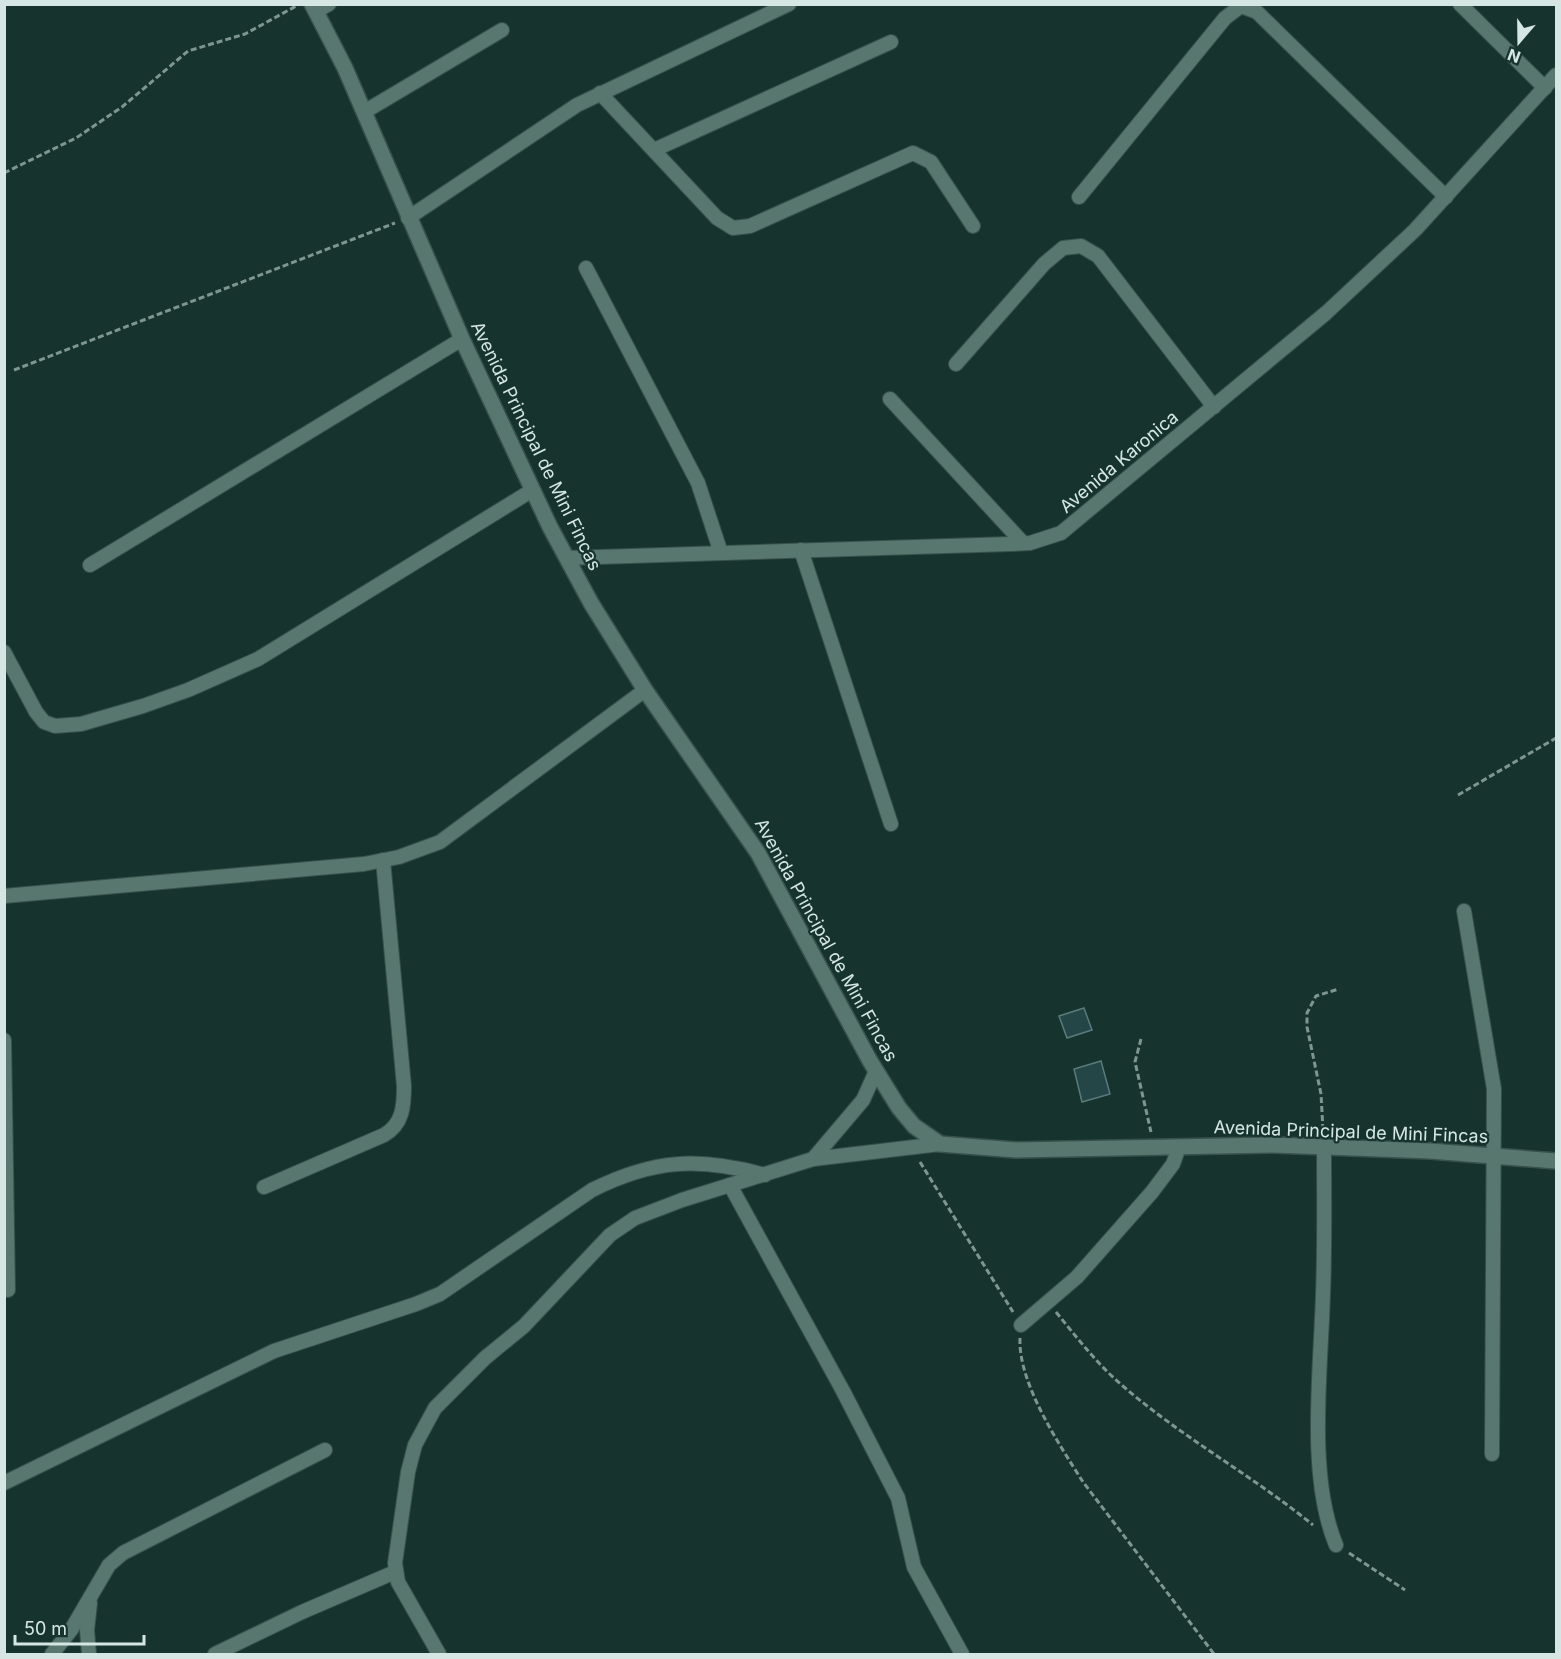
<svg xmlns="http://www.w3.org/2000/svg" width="1561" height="1659" viewBox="0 0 1561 1659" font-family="Inter,sans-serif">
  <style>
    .building { fill: #254647; stroke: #597b7c; stroke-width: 1.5 }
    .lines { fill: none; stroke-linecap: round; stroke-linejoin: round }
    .minor-casing { stroke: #38514b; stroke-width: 16 }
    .tertiary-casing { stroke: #38514b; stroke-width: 18 }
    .path { stroke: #7f9590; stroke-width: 3; stroke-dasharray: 6 3; stroke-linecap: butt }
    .minor { stroke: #57776f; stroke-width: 14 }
    .tertiary { stroke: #57776f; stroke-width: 15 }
    .labels { text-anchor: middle; stroke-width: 4.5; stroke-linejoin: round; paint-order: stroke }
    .street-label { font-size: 18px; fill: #d6e7e3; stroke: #16342d }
  </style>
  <rect width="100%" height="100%" fill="#16342d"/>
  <!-- building -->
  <g class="building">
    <polygon points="1084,1008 1092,1030 1067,1038 1059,1016"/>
    <polygon points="1101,1061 1110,1094 1082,1102 1074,1069"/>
  </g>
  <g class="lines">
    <!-- minor casing -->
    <g class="minor-casing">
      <g id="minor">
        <polyline points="1460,4 1545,88"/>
        <polyline points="316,11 329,4"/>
        <polyline points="600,93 717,218 733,228 750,226 913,153 931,162 973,226"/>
        <polyline points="364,112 502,30"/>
        <polyline points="654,150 891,42"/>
        <polyline points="1079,197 1225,18 1241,6 1257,12 1446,197"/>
        <polyline points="408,218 577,105 789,4"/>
        <polyline points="586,268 698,483 721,553"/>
        <polyline points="956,364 1044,264 1063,248 1081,246 1098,256 1214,407"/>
        <polyline points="890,399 1023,543"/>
        <polyline points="801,550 891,824"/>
        <polyline points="567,558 1011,544 1030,543 1061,533 1326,313 1415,230 1556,75"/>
        <polyline points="90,565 462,339"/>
        <polyline points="4,652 36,712 44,722 55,726 81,724 143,706 188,690 258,659 531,491"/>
        <polyline points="4,896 364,864 399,857 440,842 645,690"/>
        <polyline points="1464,911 1494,1089 1492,1454"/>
        <polyline points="4,1040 8,1290"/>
        <path d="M1324,1147C1324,1196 1325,1245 1323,1294C1321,1370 1307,1475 1336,1545"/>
        <polyline points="813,1159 863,1100 876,1071"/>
        <polyline points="730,1185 843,1391 898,1498 914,1567 962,1654"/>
        <path d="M264,1187L384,1135C403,1124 404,1106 404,1086L383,860"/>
        <polyline points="1021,1325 1077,1277 1152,1192 1173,1164 1179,1147"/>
        <path d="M4,1483L274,1351L416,1304L440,1294L592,1190C654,1159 699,1157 765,1175"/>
        <polyline points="52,1654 71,1630 109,1565 123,1553 325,1450"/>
        <polyline points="89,1654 87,1630 90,1603"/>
        <polyline points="215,1654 302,1612 395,1572"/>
        <polyline points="439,1654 398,1582 395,1563 408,1472 415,1445 435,1408 485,1358 524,1326 610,1235 635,1218 682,1200 813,1159 940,1144"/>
      </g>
    </g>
    <!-- tertiary casing -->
    <g class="tertiary-casing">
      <polyline id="tertiary" points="312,4 345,68 462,339 550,527 591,603 645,690 758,853 870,1061 899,1108 914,1126 940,1144 1016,1150 1274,1145 1430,1151 1556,1161"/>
    </g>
    <!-- path -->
    <g class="path">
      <polyline points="4,173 76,138 122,107 188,51 245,34 298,5"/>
      <polyline points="14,370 395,223"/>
      <polyline points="1458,795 1556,738"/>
      <polyline points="1141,1039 1135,1062 1151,1132"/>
      <polyline points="1323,1130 1321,1094 1307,1027 1307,1013 1316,996 1339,989"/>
      <polyline points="920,1162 1013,1312"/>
      <path d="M1056,1312C1078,1339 1098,1365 1124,1387C1183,1438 1253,1476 1313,1525"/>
      <path d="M1020,1338C1018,1383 1059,1444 1083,1482L1214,1654"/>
      <polyline points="1349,1553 1405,1590"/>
    </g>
    <!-- minor -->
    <use href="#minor" class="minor"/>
    <!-- tertiary -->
    <use href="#tertiary" class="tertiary"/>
  </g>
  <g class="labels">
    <!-- street labels -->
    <g class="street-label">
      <text transform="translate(536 446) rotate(64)" y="6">Avenida Principal de Mini Fincas</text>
      <text transform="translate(1119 462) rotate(-40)" y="6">Avenida Karonica</text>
      <text transform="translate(826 940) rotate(61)" y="6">Avenida Principal de Mini Fincas</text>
      <text transform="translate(1351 1132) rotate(2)" y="6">Avenida Principal de Mini Fincas</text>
    </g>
  </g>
  <!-- border -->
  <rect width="1561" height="1659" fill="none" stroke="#d6e7e3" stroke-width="12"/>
  <!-- north arrow -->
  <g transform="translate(1519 42) rotate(200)" stroke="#16342d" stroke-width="4.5" paint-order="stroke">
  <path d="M0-4.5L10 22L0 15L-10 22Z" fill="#d6e7e3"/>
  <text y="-9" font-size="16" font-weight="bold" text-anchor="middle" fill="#d6e7e3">N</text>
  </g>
  <!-- scale -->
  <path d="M15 1635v9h129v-9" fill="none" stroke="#d6e7e3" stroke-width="3"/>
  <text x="24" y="1635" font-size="18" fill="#d6e7e3" stroke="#16342d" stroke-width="4.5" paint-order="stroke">50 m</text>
</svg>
